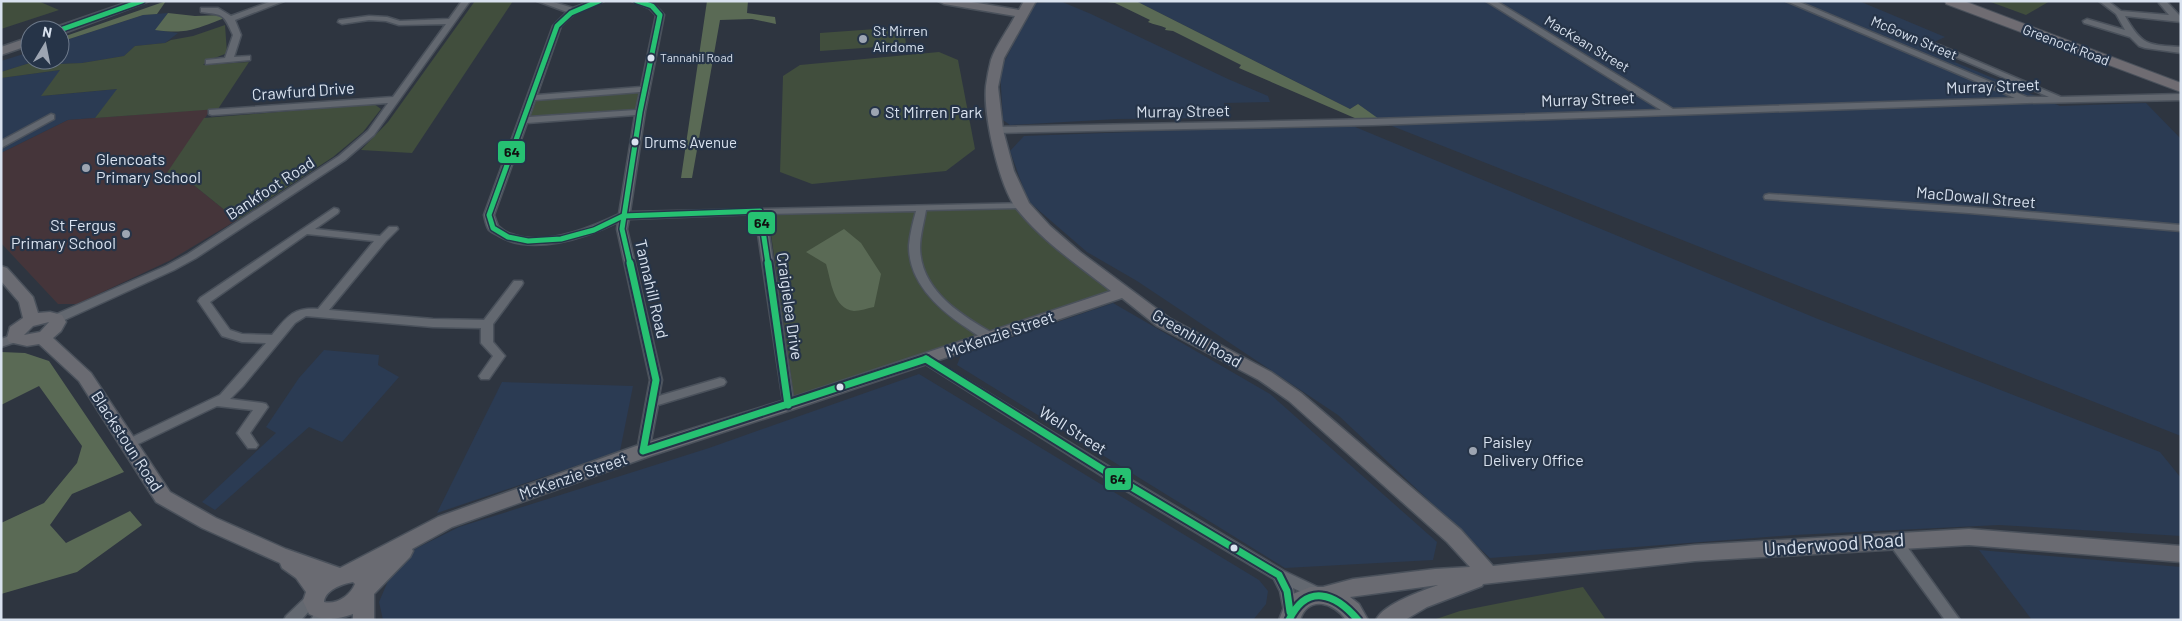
<svg xmlns="http://www.w3.org/2000/svg" width="2182" height="621" viewBox="0 0 2182 621" font-family="Barlow,sans-serif">
  <style>
    .built { fill: #2b3b53 }
    .education { fill: #45353a }
    .green { fill: #414e3d }
    .forest { fill: #5a6a55 }
    .lines { fill: none; stroke-linecap: round; stroke-linejoin: round }
    .street-casing { stroke: #4a515b; stroke-width: 3 }
    .secondary-casing { stroke: #4a515b; stroke-width: 3 }
    .primary-casing { stroke: #4a515b; stroke-width: 2 }
    .street { fill: #636870; fill-rule: evenodd }
    .secondary { fill: #6a6b72; fill-rule: evenodd }
    .primary { fill: #6f6c72; fill-rule: evenodd }
    .bus-1-far1-casing { stroke: #263448; stroke-width: 8 }
    .bus-1-casing { stroke: #263448; stroke-width: 11 }
    .bus-1-far1 { stroke: #26c172; stroke-width: 5 }
    .bus-1 { stroke: #26c172; stroke-width: 7 }
    .poi-dot { fill: #9da5b2; stroke: #263448; stroke-width: 2 }
    .bus-dot { fill: #d9e2ef; stroke: #263448; stroke-width: 2 }
    .labels { text-anchor: middle; stroke-width: 4.5; stroke-linejoin: round; paint-order: stroke }
    .far-bus-label { font-size: 12px; fill: #d9e2ef; stroke: #263448; text-anchor: start }
    .far-poi-label { font-size: 14px; fill: #d9e2ef; stroke: #263448; text-anchor: start }
    .far-street-label { font-size: 14px; fill: #d9e2ef; stroke: #263448 }
    .bus-label { font-size: 15px; fill: #d9e2ef; stroke: #263448; text-anchor: start }
    .street-label { font-size: 16px; fill: #d9e2ef; stroke: #263448 }
    .poi-label { font-size: 16px; fill: #d9e2ef; stroke: #263448; text-anchor: start }
    .near-street-label { font-size: 19px; fill: #d9e2ef; stroke: #263448 }
    .line-badge { stroke: #263448; stroke-width: 2 }
    .pale-badge-label { font-size: 14px; text-anchor: middle; font-weight: bold; fill: #111 }
  </style>
  <rect width="100%" height="100%" fill="#2e3540"/>
  <!-- built -->
  <g class="built">
    <polygon points="1060,1 1091,14 1228,79 1268,96 1270,102 1224,103 1223,118 1117,119 1010,125 1003,120 1000,70 1035,3"/>
    <polygon points="1136,1 1859,1 1945,37 1921,48 2060,106 2146,103 2181,139 2181,436 1392,126 1373,116 1358,104 1350,109"/>
    <polygon points="168,13 156,30 178,33 165,43 135,46 124,56 82,63 35,65 33,62 1,72 1,61 30,52 30,60 60,60 60,42 143,15"/>
    <polygon points="61,70 42,96 118,89 95,118 68,120 1,153 1,78"/>
    <polygon points="1348,124 1818,319 2160,452 2181,478 2181,536 1999,525 1794,535 1490,558 1338,415 1137,281 1087,252 1028,201 1010,151 1024,136"/>
    <polygon points="1113,303 1270,394 1437,542 1433,560 1285,568 957,365 961,355"/>
    <polygon points="324,350 379,355 378,365 399,377 342,442 309,427 215,510 202,502 276,433 266,427 299,378"/>
    <polygon points="919,374 1259,580 1268,591 1266,604 1253,620 383,620 379,602 390,576 413,550 459,527 709,448"/>
    <polygon points="502,382 633,386 620,451 437,513"/>
    <polygon points="1979,550 2181,567 2181,620 2032,620"/>
  </g>
  <!-- education -->
  <polygon class="education" points="211,109 161,183 180,174 237,220 169,261 77,304 58,304 1,243 1,153 68,120"/>
  <!-- green -->
  <g class="green">
    <polygon points="1,1 38,1 59,10 1,29"/>
    <polygon points="475,1 513,1 412,153 361,150 388,122"/>
    <polygon points="1988,1 2050,1 2026,15"/>
    <path d="M225,25L227,53C218,58 210,57 203,65L249,62L218,109L95,118L117,89L41,96L60,70L1,78V72L33,62L36,65L82,63L124,56L135,46L165,43L171,40L193,36Z"/>
    <polygon points="904,27 906,45 820,51 820,33"/>
    <polygon points="939,52 958,60 975,149 946,171 812,184 780,172 783,76 800,65"/>
    <polygon points="640,91 636,110 529,118 536,100"/>
    <polygon points="374,104 381,109 363,132 333,157 237,220 180,174 160,183 204,118"/>
    <polygon points="1019,207 1029,224 1114,291 794,397 769,220 777,213"/>
    <polygon points="1583,587 1606,620 1433,620 1460,611"/>
  </g>
  <!-- forest -->
  <g class="forest">
    <polygon points="166,1 157,14 143,15 60,42 60,38"/>
    <polygon points="707,1 748,1 747,13 775,17 776,24 752,19 720,20 692,178 681,178"/>
    <path d="M1111,1H1136L1350,109L1358,104L1379,119H1357L1239,68L1241,65L1173,31L1165,30L1166,28C1160,25 1154,25 1148,22L1150,20L1115,3L1107,2Z"/>
    <path d="M168,13L195,16L223,15L222,19C193,30 187,34 155,30Z"/>
    <path d="M844,229L861,243L881,274L874,307C868,308 860,311 854,311C833,309 831,280 826,264L806,252Z"/>
    <polygon points="1,352 25,353 49,361 124,472 72,494 50,525 66,543 130,511 142,525 77,572 1,594 1,523 44,503 77,463 82,446 39,386 1,405"/>
  </g>
  <g class="lines">
    <!-- street casing -->
    <g class="street-casing">
      <g id="street">
        <path d="M272,1H284L235,20L241,35L234,57L250,56V60L206,64V60L225,58L233,35C223,13 224,15 201,12V8H218L231,16Z"/>
        <polygon points="462,1 470,1 374,135 345,160 196,258 174,270 60,322 52,322 50,319 52,316 166,266 188,254 339,156 368,131 388,103 212,115 209,114 209,110 393,97 446,24 399,25 386,21 369,20 342,24 338,22 339,20 369,16 387,17 400,21 449,19"/>
        <path d="M537,1H550L573,8L592,1H604L574,14L561,26L537,95L641,87L656,15L649,8L632,1C649,1 654,2 664,15L645,112L630,212L1026,203L1027,205L1022,208L926,210C924,223 920,235 920,248C921,291 961,315 994,334L996,337L994,340C985,342 974,333 967,328C938,309 908,282 909,245C910,233 913,222 916,211L766,214L794,405L792,408H784L755,214L629,219L627,229L662,380L659,396L720,378L724,379L726,382L724,385L658,405L649,451L648,454H638L637,451L650,380L617,229L618,222C586,238 532,256 499,236C496,234 491,232 489,230C486,226 485,219 484,215L553,26L567,12ZM640,92L636,110L529,117L535,100ZM635,115L619,214C590,228 543,247 511,234C506,233 502,229 498,226L494,215L527,123Z"/>
        <polygon points="1486,1 1496,1 1673,109 2015,98 1786,1 1797,1 2027,97 2049,97 1932,47 1936,44 1939,45 2061,97 2181,94 2181,100 2027,103 1373,125 996,133 991,130 996,127 1373,119 1661,110"/>
        <path d="M2099,1H2108L2121,11L2169,15L2159,3L2166,1L2180,16L2181,22L2125,16C2142,46 2148,45 2181,47V53L2145,48L2139,46L2130,37L2084,23L2083,21L2087,19L2125,30L2116,14Z"/>
        <polygon points="51,114 54,115 54,119 1,148 1,141"/>
        <polygon points="1769,194 1969,207 2181,225 2181,231 1969,213 1765,199 1764,197 1765,195"/>
        <path d="M334,208L338,209L339,211L338,213L315,229L380,236L389,227H397L398,229L386,241L329,310L433,319L484,320L514,281H522L523,283L522,285L493,324V342L505,356L489,379H481L479,376L493,356L481,343V328L433,327L306,316L295,323L243,386L230,399L262,403L266,404L268,407L250,433L258,445L256,448H248L237,433L253,410L217,406L132,447H124L122,444L124,441L220,395L266,343L242,342L222,336L198,301L200,298ZM307,234L374,241L318,309C293,307 287,317 272,335L242,334L230,330L210,302Z"/>
        <polygon points="15,334 19,335 21,338 19,341 1,347 1,339"/>
        <polygon points="926,355 1123,475 1284,571 1324,590 1326,594 1324,598 1319,600 1293,588 1297,612 1295,616 1290,618 1285,616 1280,591 1274,579 1113,483 922,362 920,359"/>
        <polygon points="1895,536 1900,537 1960,620 1945,620 1890,545 1888,541 1890,537"/>
        <polygon points="314,592 319,594 321,598 301,620 284,620 286,616 309,594"/>
        <path d="M332,607L337,609L339,613C334,621 321,620 311,620L313,616Z"/>
      </g>
    </g>
    <!-- secondary casing -->
    <g class="secondary-casing">
      <g id="secondary">
        <polygon points="131,1 149,1 64,33 60,34 60,30 54,30 56,27"/>
        <path d="M938,1H966L1019,10L1024,1H1036L1004,58L998,87L1003,130L1014,171L1029,203L1050,226L1080,252L1169,318L1271,372L1301,393L1461,530L1493,566L1695,545L1969,529L2181,546V562L1969,545L1695,561L1483,584L1482,586L1427,607L1405,620H1376C1383,604 1422,591 1438,585L1350,597L1359,604L1368,620H1346C1334,602 1308,595 1300,620H1279L1286,602L1293,594L1310,587H1323L1353,579L1435,569L1470,567L1447,542L1289,401L1259,380L1157,326L1122,298L794,409L650,456L452,527L412,549L413,551L410,557L374,594V620H353V614C337,620 324,621 309,614L303,601L306,592L296,578L282,568L280,563L202,528L156,502L79,381L39,344L27,346L9,342L7,338L10,327L23,318L19,302L1,281V266L7,268L33,297L38,313L50,312L62,315L66,322L61,331L53,338L91,373L170,492L216,518L286,549L340,568L438,517L636,446L782,401L1111,291C1079,266 1042,241 1016,208C999,185 983,115 986,86C987,78 989,68 991,60C996,45 1008,30 1015,16L944,4ZM49,322L40,332L24,335L33,326ZM353,582L355,584C350,596 336,605 324,602C325,590 342,584 353,582Z"/>
        <polygon points="30,37 30,45 1,55 1,47"/>
      </g>
    </g>
    <!-- primary casing -->
    <g class="primary-casing">
      <polygon id="primary" points="1945,1 1964,1 2181,83 2181,92 1946,4"/>
    </g>
    <!-- street -->
    <use href="#street" class="street"/>
    <!-- secondary -->
    <use href="#secondary" class="secondary"/>
    <!-- primary -->
    <use href="#primary" class="primary"/>
    <!-- bus-1-far1 casing -->
    <g class="bus-1-far1-casing">
      <g id="bus-1-far1">
        <polyline points="599,1 571,13 557,26 489,215 493,228 508,237 528,241 561,239 594,230 623,216 760,211 768,264"/>
        <polyline points="60,30 142,1"/>
        <polyline points="630,264 622,229 640,112 660,15 652,6 637,1"/>
      </g>
    </g>
    <!-- bus-1 casing -->
    <g class="bus-1-casing">
      <g id="bus-1">
        <polyline points="630,263 656,380 643,451 926,359"/>
        <polyline points="768,263 788,405"/>
        <polyline points="926,359 1118,479 1279,575 1287,591 1290,612"/>
        <path d="M1289,620C1307,583 1335,593 1358,620"/>
      </g>
    </g>
    <!-- bus-1-far1 -->
    <use href="#bus-1-far1" class="bus-1-far1"/>
    <!-- bus-1 -->
    <use href="#bus-1" class="bus-1"/>
  </g>
  <!-- markers -->
  <g class="poi-dot">
    <circle cx="863" cy="39" r="5"/>
    <circle cx="875" cy="112" r="5"/>
    <circle cx="86" cy="168" r="5"/>
    <circle cx="126" cy="234" r="5"/>
    <circle cx="1473" cy="451" r="5"/>
  </g>
  <g class="bus-dot">
    <circle cx="651" cy="58" r="4.5"/>
    <circle cx="635" cy="142" r="4.5"/>
    <circle cx="840" cy="387" r="4.5"/>
    <circle cx="1234" cy="548" r="4.5"/>
  </g>
  <g class="labels">
    <!-- far-bus labels -->
    <g class="far-bus-label">
      <text x="660" y="62">Tannahil Road</text>
    </g>
    <!-- far-poi labels -->
    <g class="far-poi-label">
      <text x="873" y="36">St Mirren<tspan x="873" dy="16">Airdome</tspan></text>
    </g>
    <!-- far-street labels -->
    <g class="far-street-label">
      <text transform="translate(1914 38) rotate(23)" y="5">McGown Street</text>
      <text transform="translate(1587 44) rotate(31)" y="5">MacKean Street</text>
      <text transform="translate(2066 45) rotate(21)" y="5">Greenock Road</text>
    </g>
    <!-- bus labels -->
    <g class="bus-label">
      <text x="644" y="148">Drums Avenue</text>
    </g>
    <!-- street labels -->
    <g class="street-label">
      <text transform="translate(1993 86) rotate(-2)" y="6">Murray Street</text>
      <text transform="translate(303 91) rotate(-4)" y="6">Crawfurd Drive</text>
      <text transform="translate(1588 99) rotate(-2)" y="6">Murray Street</text>
      <text transform="translate(1183 111) rotate(-1)" y="6">Murray Street</text>
      <text transform="translate(270 188) rotate(-33)" y="6">Bankfoot Road</text>
      <text transform="translate(1976 197) rotate(5)" y="6">MacDowall Street</text>
      <text transform="translate(652 289) rotate(77)" y="6">Tannahill Road</text>
      <text transform="translate(790 306) rotate(82)" y="6">Craigielea Drive</text>
      <text transform="translate(1000 334) rotate(-19)" y="6">McKenzie Street</text>
      <text transform="translate(1197 338) rotate(30)" y="6">Greenhill Road</text>
      <text transform="translate(1073 430) rotate(32)" y="6">Well Street</text>
      <text transform="translate(127 441) rotate(57)" y="6">Blackstoun Road</text>
      <text transform="translate(573 476) rotate(-19)" y="6">McKenzie Street</text>
    </g>
    <!-- poi labels -->
    <g class="poi-label">
      <text x="885" y="118">St Mirren Park</text>
      <text x="96" y="165">Glencoats<tspan x="96" dy="18">Primary School</tspan></text>
      <text x="116" y="231" text-anchor="end">St Fergus<tspan x="116" dy="18">Primary School</tspan></text>
      <text x="1483" y="448">Paisley<tspan x="1483" dy="18">Delivery Office</tspan></text>
    </g>
    <!-- near-street labels -->
    <g class="near-street-label">
      <text transform="translate(1834 544) rotate(-4)" y="7">Underwood Road</text>
    </g>
  </g>
  <g class="line-badge">
    <rect x="497" y="140" width="29" height="24" rx="5" fill="#26c172"/>
    <rect x="747" y="211" width="29" height="24" rx="5" fill="#26c172"/>
    <rect x="1104" y="467" width="28" height="24" rx="5" fill="#26c172"/>
  </g>
  <g class="pale-badge-label">
    <text x="512" y="157">64</text>
    <text x="762" y="228">64</text>
    <text x="1118" y="484">64</text>
  </g>
  <!-- border -->
  <rect width="2182" height="621" fill="none" stroke="#d9e2ef" stroke-width="5"/>
  <!-- north arrow -->
  <g transform="translate(45 45) rotate(10)"><circle r="24" fill="#263448" stroke="#6e7a8b"/>
  <path d="M0-4L9 19L0 12L-9 19Z" fill="#9da5b2"/>
  <text y="-8" font-size="14" font-weight="bold" text-anchor="middle" fill="#d9e2ef">N</text>
  </g>
</svg>
